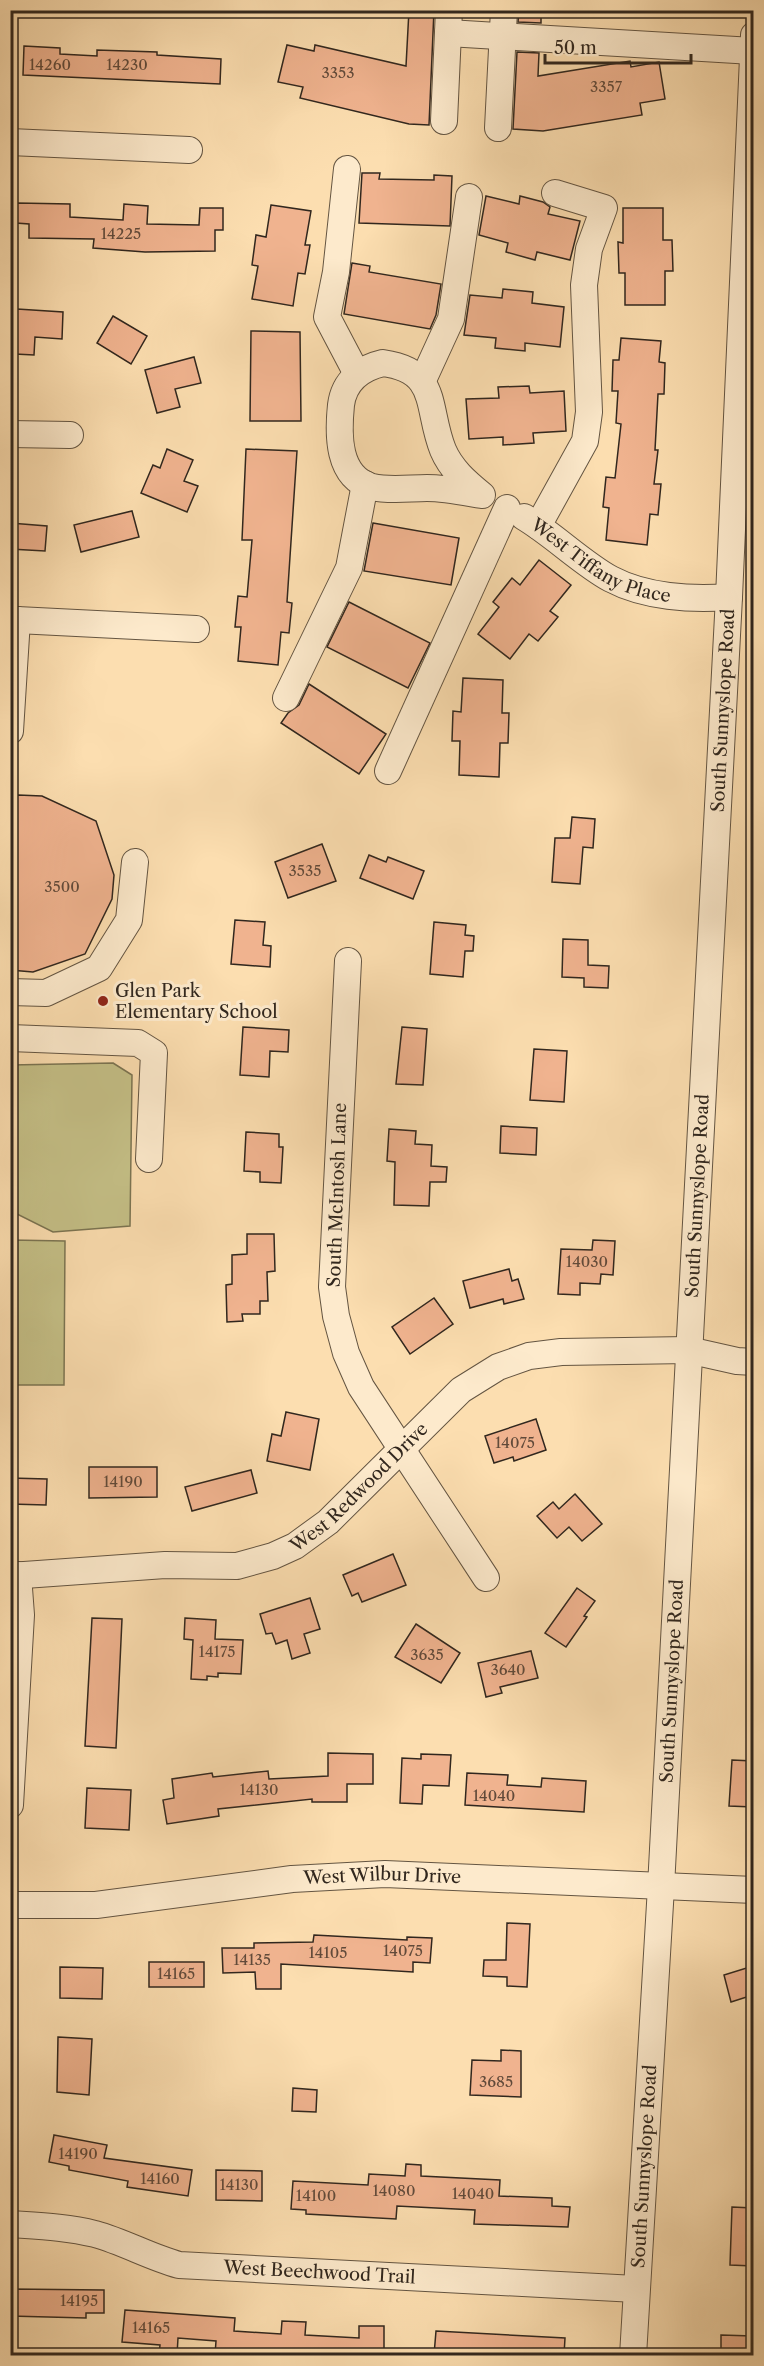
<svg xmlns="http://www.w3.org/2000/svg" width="764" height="2366" viewBox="0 0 764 2366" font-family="'Libre Caslon Text',serif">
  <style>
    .green { fill: #c5c087; stroke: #7b7452; stroke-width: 1.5 }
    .building { fill: #f0b38f; stroke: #31271e; stroke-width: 1.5 }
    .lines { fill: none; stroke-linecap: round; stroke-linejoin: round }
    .minor-casing { stroke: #645542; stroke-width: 28 }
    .minor { stroke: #fdeacc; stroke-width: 26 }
    .poi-dot { fill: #8f2418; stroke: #fdeacc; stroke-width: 2 }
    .labels { text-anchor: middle; stroke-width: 6; stroke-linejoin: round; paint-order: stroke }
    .number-label { font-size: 15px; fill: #614a3a }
    .street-label { font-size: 18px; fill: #31271e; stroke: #fdeacc }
    .poi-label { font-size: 18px; fill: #31271e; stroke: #fdeacc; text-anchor: start }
  </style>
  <rect width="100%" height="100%" fill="#fcdeb0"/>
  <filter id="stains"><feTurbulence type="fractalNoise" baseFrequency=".00333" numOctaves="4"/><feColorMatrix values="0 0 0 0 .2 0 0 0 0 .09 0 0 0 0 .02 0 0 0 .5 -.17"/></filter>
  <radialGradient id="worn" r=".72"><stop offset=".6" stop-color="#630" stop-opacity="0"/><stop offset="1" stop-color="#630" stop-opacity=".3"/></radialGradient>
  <!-- green -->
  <g class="green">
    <polygon points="113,1063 132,1075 130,1226 53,1232 11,1211 11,1065"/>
    <polygon points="11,1240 65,1241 64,1385 11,1385"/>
  </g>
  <!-- building -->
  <g class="building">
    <polygon points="409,10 434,10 429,125 409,124 300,98 303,87 278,82 287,45 314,51 315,45 406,66"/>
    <polygon points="519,10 541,10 541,23 518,22"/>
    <polygon points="24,46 60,48 60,54 97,56 97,50 157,52 157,55 221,59 220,84 23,75"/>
    <polygon points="517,52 539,53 538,76 630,61 631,67 659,62 665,99 640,103 642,115 543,131 513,129"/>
    <polygon points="362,173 380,173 379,179 434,180 434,175 452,176 450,226 359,223"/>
    <polygon points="486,196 519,204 520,196 543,202 550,207 548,214 580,221 570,260 537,252 535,260 506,252 508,243 479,235"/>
    <polygon points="17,203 70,204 70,217 123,220 124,204 148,206 147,224 199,225 200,208 223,208 223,230 215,230 215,251 145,252 93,248 94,239 29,238 29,224 16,223"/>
    <polygon points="271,205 311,211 305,245 310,245 305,274 298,273 293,306 252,299 258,266 252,265 256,235 266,237"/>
    <polygon points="623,208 663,208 663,240 672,240 673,271 665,271 665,305 625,305 625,273 619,273 618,242 623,243"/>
    <polygon points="352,263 370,266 369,272 441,284 436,315 430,329 344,314"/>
    <polygon points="503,289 533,292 532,303 564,307 560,347 525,343 525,351 495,348 496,338 464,335 470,295 502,298"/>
    <polygon points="17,309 63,312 62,339 35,337 34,355 15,354"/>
    <polygon points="113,316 147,336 131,364 97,343"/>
    <polygon points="251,331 300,332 301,421 250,421"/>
    <polygon points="621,338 661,341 659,362 665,363 664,394 658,394 655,450 658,450 654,484 661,484 658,515 650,514 647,545 606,540 609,508 603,507 606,477 615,478 621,424 616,423 618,391 612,391 613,360 619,360"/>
    <polygon points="194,357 201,383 175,389 180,407 157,413 145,370"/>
    <polygon points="529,386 530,393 564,391 566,431 533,433 534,443 503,445 503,437 469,439 466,399 499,398 498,387"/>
    <polygon points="167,449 193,460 184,481 198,486 187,512 141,493 153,465 160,468"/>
    <polygon points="246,449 297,451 287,602 292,603 289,633 281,632 278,665 238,661 241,627 235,627 238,596 247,597 252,540 242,540"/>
    <polygon points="132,511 139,537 81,552 74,525"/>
    <polygon points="10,523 47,526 45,551 10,549"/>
    <polygon points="373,523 459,538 451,585 364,571"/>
    <polygon points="539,560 571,585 550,611 558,617 538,641 529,634 510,659 478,634 499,607 493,602 512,578 520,585"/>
    <polygon points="349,602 430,643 408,688 327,647"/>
    <polygon points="463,678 503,680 502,713 509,713 508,743 500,743 499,777 459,775 460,741 452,741 453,711 461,712"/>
    <polygon points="309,684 386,734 359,774 281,723 288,713 299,705"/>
    <polygon points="18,795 42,796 96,821 114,875 112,899 85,954 33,972 10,970 10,797"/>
    <polygon points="572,817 595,819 593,848 583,847 580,884 552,882 555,838 570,838"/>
    <polygon points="322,844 336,881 288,898 275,862"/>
    <polygon points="369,855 386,862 388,857 424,871 413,899 360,878"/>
    <polygon points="235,920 265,922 263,945 271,946 270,967 231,964"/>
    <polygon points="434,922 466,925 465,935 474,936 473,951 465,951 463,977 430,974"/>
    <polygon points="563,939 588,940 588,965 609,966 608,988 584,987 584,978 562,977"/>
    <polygon points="243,1027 289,1030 288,1052 270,1051 269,1077 240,1075"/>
    <polygon points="402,1027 427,1029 423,1085 396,1084"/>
    <polygon points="534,1049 567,1051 564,1102 530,1100"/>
    <polygon points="501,1126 537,1128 536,1155 500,1153"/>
    <polygon points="389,1129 416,1131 415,1144 432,1145 431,1166 447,1167 446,1182 430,1182 429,1206 394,1205 395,1162 387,1161"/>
    <polygon points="246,1132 279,1134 279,1147 283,1147 281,1183 260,1182 260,1172 244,1171"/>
    <polygon points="247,1234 274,1234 275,1271 267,1272 268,1301 260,1301 260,1314 242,1314 243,1321 227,1322 226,1285 232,1284 232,1255 247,1254"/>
    <polygon points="593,1240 615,1241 613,1275 601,1274 600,1284 580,1283 580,1295 558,1294 561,1249 592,1250"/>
    <polygon points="509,1269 512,1281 518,1279 524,1299 504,1304 503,1299 470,1308 463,1281"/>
    <polygon points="434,1298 453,1324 410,1354 392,1327"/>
    <polygon points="286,1412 319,1419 310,1470 267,1461 272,1434 281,1436"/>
    <polygon points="536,1419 546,1450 514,1461 513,1457 494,1463 485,1436"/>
    <polygon points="89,1467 157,1467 157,1497 89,1498"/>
    <polygon points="251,1470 257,1493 192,1511 185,1487"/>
    <polygon points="10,1478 47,1479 46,1505 10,1504"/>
    <polygon points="575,1494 602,1524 582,1541 569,1527 557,1538 537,1516 553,1502 559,1509"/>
    <polygon points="393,1554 406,1585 362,1602 358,1593 352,1596 343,1575"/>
    <polygon points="577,1588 595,1601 584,1616 587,1617 566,1647 545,1633"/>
    <polygon points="310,1598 320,1629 304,1634 310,1653 292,1659 287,1640 276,1644 272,1633 266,1634 260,1614"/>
    <polygon points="92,1618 122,1619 116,1748 85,1746"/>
    <polygon points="185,1618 216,1620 215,1639 243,1640 241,1674 218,1673 218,1677 207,1676 207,1680 191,1679 193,1640 184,1639"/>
    <polygon points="416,1624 460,1653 441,1683 395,1657"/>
    <polygon points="531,1651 538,1678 500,1687 502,1693 486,1697 478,1663"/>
    <polygon points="328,1753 373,1754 373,1784 347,1784 347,1802 312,1802 312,1799 218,1809 219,1816 167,1824 163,1800 174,1798 172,1779 212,1773 213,1777 268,1771 269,1779 328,1776"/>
    <polygon points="421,1754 451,1755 449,1786 423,1785 422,1804 400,1803 402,1758 421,1759"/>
    <polygon points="732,1760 753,1761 753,1807 729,1806"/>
    <polygon points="467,1773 508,1775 507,1785 541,1787 542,1778 586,1781 584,1812 465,1805"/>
    <polygon points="87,1788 131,1790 129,1830 85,1828"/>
    <polygon points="507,1923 530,1924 527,1987 507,1986 507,1977 483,1976 484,1960 506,1960"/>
    <polygon points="314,1935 407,1940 407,1937 432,1938 430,1963 413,1962 413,1972 281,1964 281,1989 256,1989 255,1972 223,1973 222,1948 254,1948 254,1943 313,1942"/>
    <rect x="149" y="1962" width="55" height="25"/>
    <polygon points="753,1966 753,1995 731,2002 724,1975"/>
    <polygon points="60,1967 103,1968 102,1999 60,1998"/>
    <polygon points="58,2037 92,2039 89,2095 57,2092"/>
    <polygon points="501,2050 521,2051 521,2097 470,2095 472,2060 501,2061"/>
    <polygon points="293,2088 317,2090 316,2112 292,2111"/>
    <polygon points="54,2135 107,2145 104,2158 192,2170 188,2196 127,2187 128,2181 69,2170 69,2166 49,2162"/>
    <polygon points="406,2164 421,2165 421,2176 500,2180 499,2196 552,2198 552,2206 570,2207 568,2227 474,2224 475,2210 397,2206 396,2219 306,2214 306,2210 291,2209 293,2181 368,2185 369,2174 405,2176"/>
    <polygon points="216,2170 262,2171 262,2201 216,2200"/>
    <polygon points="732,2207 753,2208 753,2266 730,2265"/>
    <polygon points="10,2289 104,2290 104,2313 86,2313 86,2318 10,2316"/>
    <polygon points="125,2310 235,2318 234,2331 281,2334 282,2321 306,2322 305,2335 359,2338 359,2326 384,2326 384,2355 215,2355 216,2341 178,2338 177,2355 159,2355 160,2345 122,2342"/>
    <polygon points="436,2331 565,2338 564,2355 434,2355"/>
    <polygon points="721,2335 752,2336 752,2355 721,2355"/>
  </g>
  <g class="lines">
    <!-- minor casing -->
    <g class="minor-casing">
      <g id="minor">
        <polyline points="448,33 753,51"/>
        <polyline points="444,121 449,10"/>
        <polyline points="498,128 504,10"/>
        <polyline points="10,142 189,150"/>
        <polyline points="347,169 336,272 327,317 357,374"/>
        <path d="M383,363C440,371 426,408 443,450C451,469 466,482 482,495C464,492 445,488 427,488C410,488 389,491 372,487C337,477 338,434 341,405C344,381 361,368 383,363Z"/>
        <polyline points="423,380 451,319 469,197"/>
        <polyline points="10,434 70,435"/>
        <path id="s1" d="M524,517C554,535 583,564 611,579C645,597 691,600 729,597"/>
        <polyline points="538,526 585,441 589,412 584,285 589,249 604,208 555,193"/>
        <polyline points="10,620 17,620 10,731"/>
        <polyline points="17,620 196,629"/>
        <polyline points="286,698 349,568 365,484"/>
        <polyline points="388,771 507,508"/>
        <polyline points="348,961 332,1287 336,1316 346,1353 361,1387 486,1578"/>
        <polyline points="10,992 46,993 99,968 129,920 135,862"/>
        <polyline points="10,1038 138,1043 154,1053 149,1159"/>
        <path id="s2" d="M10,1576L165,1565L237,1566L273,1556L295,1546L328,1522L461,1390L498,1367L529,1356L561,1352L688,1350L737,1361L754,1362"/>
        <polyline points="10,1805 21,1615 18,1575"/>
        <path id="s3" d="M10,1905H96L292,1879L385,1874L754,1890"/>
        <path id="s4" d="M10,2224C39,2226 67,2227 95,2234C124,2242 150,2257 179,2265L636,2289"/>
        <path id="s5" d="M633,2356L661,1887L729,597L754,35"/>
      </g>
    </g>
    <!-- minor -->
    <use href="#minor" class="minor"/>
  </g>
  <!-- markers -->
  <circle class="poi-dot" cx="103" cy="1001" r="6"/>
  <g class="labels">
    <!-- number labels -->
    <g class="number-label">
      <text x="50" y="70">14260</text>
      <text x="127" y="70">14230</text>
      <text x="338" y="78">3353</text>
      <text x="606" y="92">3357</text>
      <text x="121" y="239">14225</text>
      <text x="305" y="876">3535</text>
      <text x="62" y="892">3500</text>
      <text x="587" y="1267">14030</text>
      <text x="515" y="1448">14075</text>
      <text x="123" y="1487">14190</text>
      <text x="217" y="1657">14175</text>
      <text x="427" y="1660">3635</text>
      <text x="508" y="1675">3640</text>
      <text x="259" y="1795">14130</text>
      <text x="494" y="1801">14040</text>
      <text x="403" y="1956">14075</text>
      <text x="328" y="1958">14105</text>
      <text x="252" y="1965">14135</text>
      <text x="176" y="1979">14165</text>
      <text x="496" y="2087">3685</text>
      <text x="78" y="2159">14190</text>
      <text x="160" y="2184">14160</text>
      <text x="239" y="2190">14130</text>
      <text x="394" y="2196">14080</text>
      <text x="473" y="2199">14040</text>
      <text x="316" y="2201">14100</text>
      <text x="79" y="2306">14195</text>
      <text x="151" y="2333">14165</text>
    </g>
    <!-- street labels -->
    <g class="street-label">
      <text dy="6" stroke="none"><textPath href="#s1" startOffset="90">West Tiffany Place</textPath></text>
      <text dy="6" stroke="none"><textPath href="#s5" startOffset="1648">South Sunnyslope Road</textPath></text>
      <text transform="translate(337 1195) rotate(-88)" y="6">South McIntosh Lane</text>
      <text dy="6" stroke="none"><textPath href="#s5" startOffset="1162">South Sunnyslope Road</textPath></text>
      <text dy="6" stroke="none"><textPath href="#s2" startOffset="376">West Redwood Drive</textPath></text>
      <text dy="6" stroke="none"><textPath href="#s5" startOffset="676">South Sunnyslope Road</textPath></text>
      <text dy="6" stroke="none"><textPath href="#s3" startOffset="374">West Wilbur Drive</textPath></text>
      <text dy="6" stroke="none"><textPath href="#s5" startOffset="190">South Sunnyslope Road</textPath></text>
      <text dy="6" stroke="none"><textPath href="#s4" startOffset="316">West Beechwood Trail</textPath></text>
    </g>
    <!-- poi labels -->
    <g class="poi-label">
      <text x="115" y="997">Glen Park<tspan x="115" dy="21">Elementary School</tspan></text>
    </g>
  </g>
  <!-- margin -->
  <rect width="764" height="2366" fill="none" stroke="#fcdeb0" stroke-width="36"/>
  <rect x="12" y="12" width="740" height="2342" fill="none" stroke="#31271e" stroke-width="3"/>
  <rect x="18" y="18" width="728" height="2330" fill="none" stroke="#31271e" stroke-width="1.5"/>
  <!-- scale -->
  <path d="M545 54v9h146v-9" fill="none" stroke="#31271e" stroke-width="3"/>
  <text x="554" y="54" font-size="18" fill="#31271e" stroke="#fdeacc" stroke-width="4.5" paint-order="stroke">50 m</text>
  <rect width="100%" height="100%" filter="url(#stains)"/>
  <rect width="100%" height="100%" fill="url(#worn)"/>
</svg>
